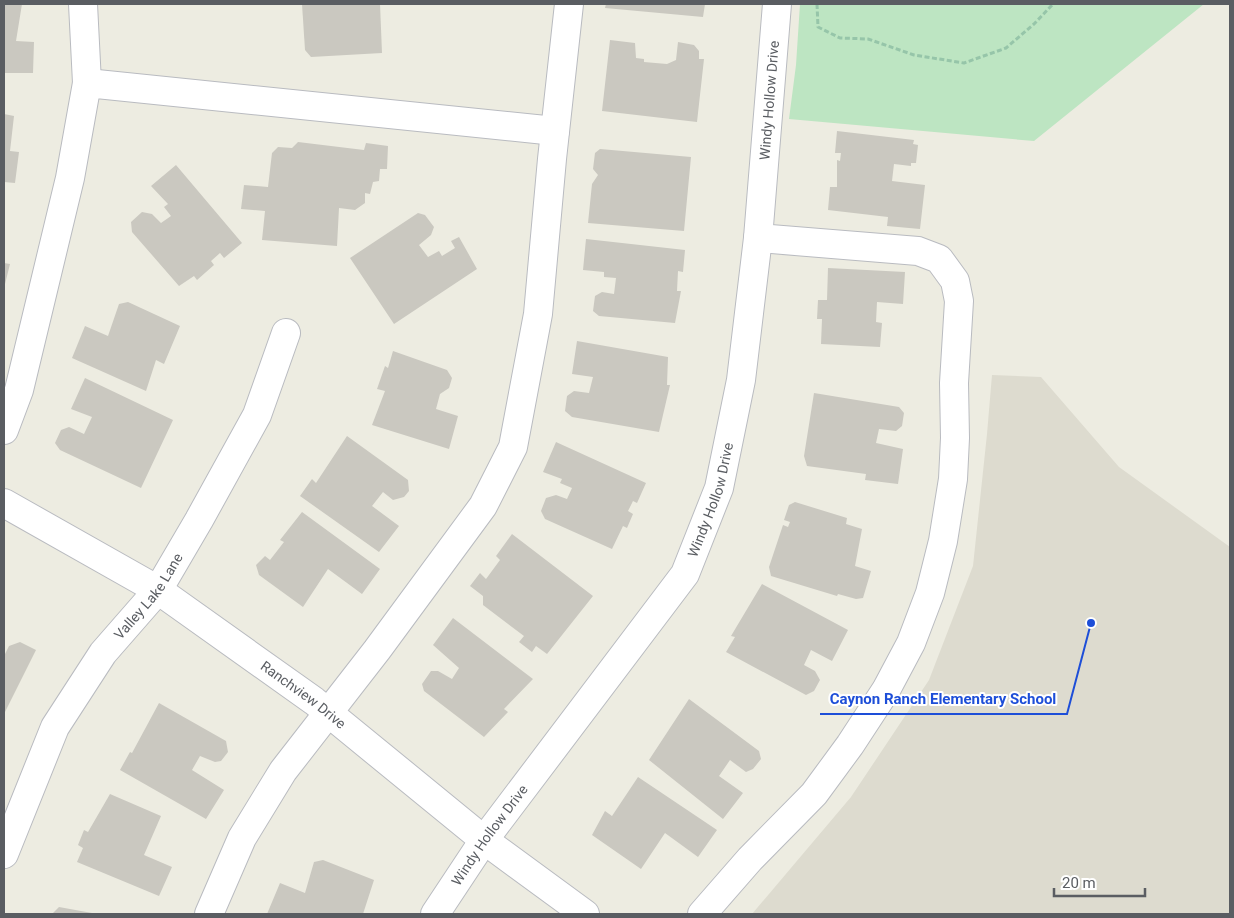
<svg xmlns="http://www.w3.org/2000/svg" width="1234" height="918" viewBox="0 0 1234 918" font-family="Roboto,sans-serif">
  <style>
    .education { fill: #dddbcf }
    .green { fill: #bde5c2 }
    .building { fill: #cac8c0 }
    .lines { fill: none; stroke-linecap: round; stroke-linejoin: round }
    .minor-casing { stroke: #b9bbc0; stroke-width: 30 }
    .path { stroke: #96c5a9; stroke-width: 3; stroke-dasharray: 5 2.5; stroke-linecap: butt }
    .minor { stroke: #fff; stroke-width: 28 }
    .labels { text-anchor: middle; stroke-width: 4; stroke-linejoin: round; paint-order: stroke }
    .street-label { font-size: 14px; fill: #5a5d62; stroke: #fff }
    .leader { fill: none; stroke: #1d4ed8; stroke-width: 2 }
    .callout-dot { fill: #1d4ed8; stroke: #fff; stroke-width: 2 }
    .callout-label { font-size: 15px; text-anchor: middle; font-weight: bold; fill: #1d4ed8; stroke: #fff; stroke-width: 4; stroke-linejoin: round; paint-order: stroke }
  </style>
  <rect width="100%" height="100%" fill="#edece1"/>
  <!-- education -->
  <polygon class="education" points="992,375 1041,377 1119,467 1230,547 1230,914 752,914 851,797 929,680 973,566 987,434"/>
  <!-- green -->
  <polygon class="green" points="800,4 1204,4 1034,141 789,119 796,65"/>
  <!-- building -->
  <g class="building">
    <polygon points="4,4 22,4 16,41 34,42 33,73 4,73"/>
    <polygon points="302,4 380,4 382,53 311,57 305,50"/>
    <polygon points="606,4 705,4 703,17 605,8"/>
    <polygon points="610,40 635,43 636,58 644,59 644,62 667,64 676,60 678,42 694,45 699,51 699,59 704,59 697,122 602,111"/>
    <polygon points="4,114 14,116 10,151 19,152 15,183 4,182"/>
    <polygon points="837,131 914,140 913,144 918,145 916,163 911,163 911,166 894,164 892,181 925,185 920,229 887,226 888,217 828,210 830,187 837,187 837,160 840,161 841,153 835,153"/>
    <polygon points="298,142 364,150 366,143 388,146 387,169 380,169 379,181 373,182 370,194 365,193 365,203 355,210 339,208 337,246 262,240 265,211 241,209 244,185 268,187 272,153 278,147 292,148"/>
    <polygon points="600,149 691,157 684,231 588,223 592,184 598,175 593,169 595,153"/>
    <polygon points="176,165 242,243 224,258 220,253 211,261 214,265 197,280 194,276 179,286 132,232 131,222 142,212 152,214 161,223 171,216 164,207 168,204 151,186"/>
    <polygon points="418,213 425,215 434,227 431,235 419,245 428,257 439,251 442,256 455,248 451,241 459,237 477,269 394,324 350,258"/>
    <polygon points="586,239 685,250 683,272 678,271 677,291 681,291 675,323 599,316 593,311 595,296 602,292 614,294 616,278 604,277 604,272 583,270"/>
    <polygon points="4,263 10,264 4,288"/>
    <polygon points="828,268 905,272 903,304 877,302 876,322 882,323 880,347 821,344 822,319 817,319 818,300 827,300"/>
    <polygon points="128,302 180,326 164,364 156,360 146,391 72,358 85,326 108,336 119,304"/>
    <polygon points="577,341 668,357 667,385 670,385 659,432 572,417 565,411 567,396 574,391 589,393 593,377 572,374"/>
    <polygon points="393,351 447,370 452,378 449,388 440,394 436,409 458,416 449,449 372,425 385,391 377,389 385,366 388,368"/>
    <polygon points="85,378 173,420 141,488 60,450 55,443 61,430 69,427 84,434 92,417 71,409"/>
    <polygon points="814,393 899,407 904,413 902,426 896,431 879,429 876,443 903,449 898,484 865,480 866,474 807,466 804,456"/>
    <polygon points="347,436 408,480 409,491 404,497 393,500 383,492 372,506 399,526 379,552 300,496 312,479 316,483"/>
    <polygon points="556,442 646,483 637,503 633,501 628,511 633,514 627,528 623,526 612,549 545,519 541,511 546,498 556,495 567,499 572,488 560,483 562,479 543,472"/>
    <polygon points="795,502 847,518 846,524 862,529 855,566 871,571 863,598 856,599 838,594 837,596 771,576 769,567 783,525 788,527 790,522 784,520 789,505"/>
    <polygon points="302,512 380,569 362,594 328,569 303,607 259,575 256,565 265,556 270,560 284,542 280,540"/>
    <polygon points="512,534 593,596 547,654 536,646 532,652 519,642 524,636 483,605 483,596 470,586 480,573 486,579 500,560 496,556"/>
    <polygon points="762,584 848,630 832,661 811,650 804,665 815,671 820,680 814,691 806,695 726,652 735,637 731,636"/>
    <polygon points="453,618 533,679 504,709 508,712 484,737 424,691 422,684 431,671 438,671 452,679 459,668 433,645"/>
    <polygon points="20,642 36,650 4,714 4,656 9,646"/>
    <polygon points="689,699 759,751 761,759 753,769 746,772 730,760 719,776 743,793 723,819 649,760"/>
    <polygon points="159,703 226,741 228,752 221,761 215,762 200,756 192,770 224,790 206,819 120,770 130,752 132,753"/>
    <polygon points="638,777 717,830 698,857 665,833 641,869 592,835 605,811 612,816"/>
    <polygon points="110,794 161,816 144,855 172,867 159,896 77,862 83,848 78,845 84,830 88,832"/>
    <polygon points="323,860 374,880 363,914 267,914 280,883 305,893 314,862"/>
    <polygon points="59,907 92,913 91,914 52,914"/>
  </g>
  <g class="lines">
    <!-- minor casing -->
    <g class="minor-casing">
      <g id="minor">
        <polyline points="83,4 87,83"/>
        <polyline points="4,430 19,390 70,178 87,83 555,131"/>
        <path id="s1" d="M4,503L158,590L314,701L484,840L585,914"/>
        <path id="s2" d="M4,854L55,727L103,653L158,590L199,520L257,415L286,333"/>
        <polyline points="209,914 242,838 283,771 377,650 483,506 513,447 538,314 552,159 569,4"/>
        <path id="s3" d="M435,914L484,840L685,574L719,488L741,380L758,238L777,4"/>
        <polyline points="702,914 750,859 814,794 850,745 886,690 911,643 930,593 943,541 953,479 955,438 954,383 959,301 955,281 939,259 918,251 758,238"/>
      </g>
    </g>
    <!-- path -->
    <polyline class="path" points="817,4 818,27 840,38 868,39 914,55 964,63 1006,48 1034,24 1053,4"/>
    <!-- minor -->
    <use href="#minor" class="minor"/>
  </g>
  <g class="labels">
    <!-- street labels -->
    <g class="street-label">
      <text dy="5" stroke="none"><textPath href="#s3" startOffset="906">Windy Hollow Drive</textPath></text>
      <text dy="5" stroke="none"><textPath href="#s3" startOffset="501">Windy Hollow Drive</textPath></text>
      <text dy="5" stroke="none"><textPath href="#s2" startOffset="298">Valley Lake Lane</textPath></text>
      <text dy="5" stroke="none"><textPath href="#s1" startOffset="356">Ranchview Drive</textPath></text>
      <text dy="5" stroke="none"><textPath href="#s3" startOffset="96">Windy Hollow Drive</textPath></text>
    </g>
  </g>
  <!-- callouts -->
  <path class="leader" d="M1091 623L1067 714H820"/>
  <circle class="callout-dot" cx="1091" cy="623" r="5"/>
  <g class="callout-label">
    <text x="943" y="704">Caynon Ranch Elementary School</text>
  </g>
  <!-- border -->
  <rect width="1234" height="918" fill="none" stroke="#5a5d62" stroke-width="10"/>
  <!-- scale -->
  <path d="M1054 888v8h91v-8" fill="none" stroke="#5a5d62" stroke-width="2.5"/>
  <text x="1062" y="888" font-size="15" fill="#5a5d62" stroke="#ffffff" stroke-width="4" paint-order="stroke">20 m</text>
</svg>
